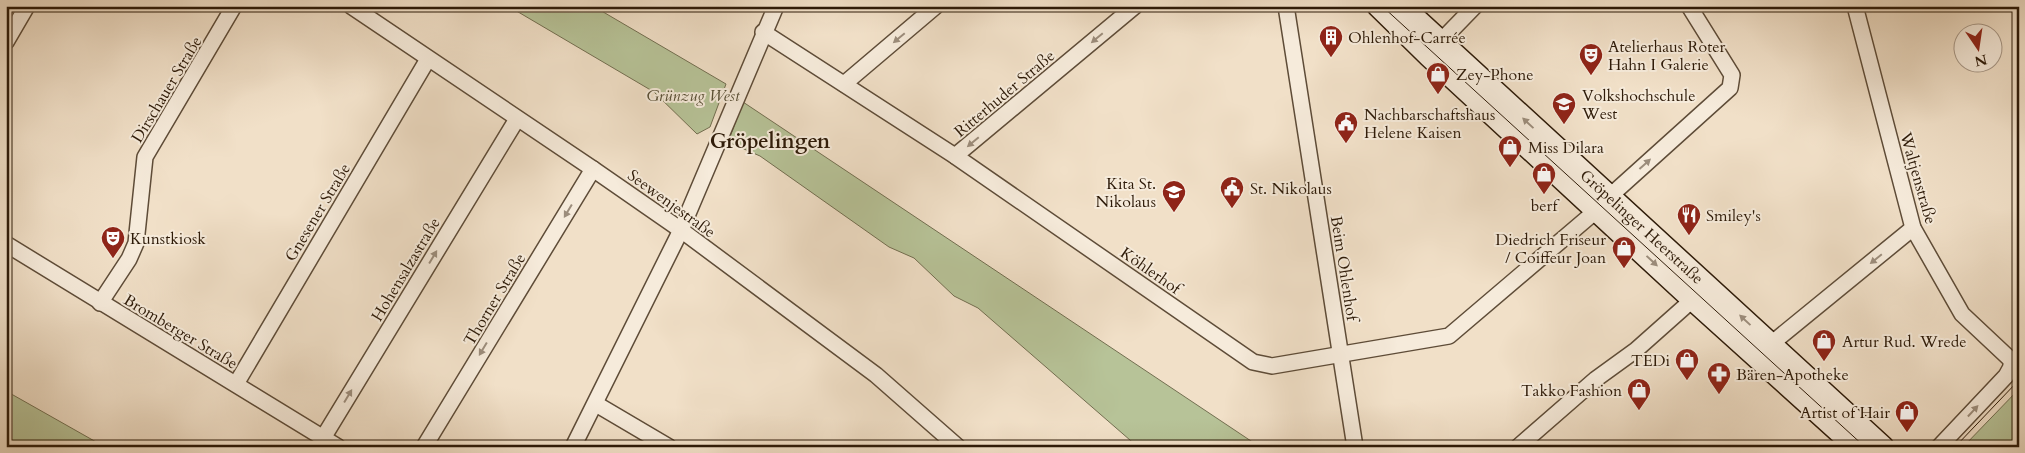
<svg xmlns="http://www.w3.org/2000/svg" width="2025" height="453" viewBox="0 0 2025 453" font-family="Cardo,serif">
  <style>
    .green { fill: #b7c398; stroke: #726e50 }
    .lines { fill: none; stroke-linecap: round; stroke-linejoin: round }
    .street-casing { stroke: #5e4c38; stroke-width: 18 }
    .secondary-casing { stroke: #2d1a08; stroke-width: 24 }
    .street { stroke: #f6ebdb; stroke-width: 15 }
    .secondary { stroke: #f6ebdb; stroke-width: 21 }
    .tram { stroke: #2d1a08; stroke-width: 1 }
    .oneway { fill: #9c8d7c }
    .labels { text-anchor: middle; stroke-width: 4; stroke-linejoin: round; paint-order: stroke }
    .poi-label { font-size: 16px; fill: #2d1a08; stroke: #f6ebdb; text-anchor: start }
    .street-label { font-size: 16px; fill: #2d1a08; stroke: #f6ebdb }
    .park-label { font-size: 16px; font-style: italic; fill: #564d33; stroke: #f6ebdb }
    .district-label { font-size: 21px; font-weight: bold; fill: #2d1a08; stroke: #f6ebdb }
  </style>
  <rect width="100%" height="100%" fill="#f1e0c8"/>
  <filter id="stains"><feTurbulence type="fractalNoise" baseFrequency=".004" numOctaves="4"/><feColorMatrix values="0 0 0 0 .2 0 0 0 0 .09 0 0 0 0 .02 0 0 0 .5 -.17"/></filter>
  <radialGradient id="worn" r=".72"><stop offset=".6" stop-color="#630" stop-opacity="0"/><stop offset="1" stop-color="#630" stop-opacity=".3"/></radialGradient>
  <!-- green -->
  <g class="green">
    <polygon points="508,6 593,6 726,84 710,127 697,134 654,92"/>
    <polygon points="743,102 1260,447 1138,447 978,308 954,296 914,258 889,247 760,156 728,142"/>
    <polygon points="2019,389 2019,447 1963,447"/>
    <polygon points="6,391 105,447 6,447"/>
  </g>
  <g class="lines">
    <!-- street casing -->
    <g class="street-casing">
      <g id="street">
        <polyline points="351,6 593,169 681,230 876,375 958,447"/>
        <polyline points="1286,6 1355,447"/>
        <polyline points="1855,6 1913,228 1962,314 2011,360 2011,367 2006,376 1939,447"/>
        <polyline points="763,32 955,156 1253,362 1272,366 1449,336 1597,210"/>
        <polyline points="6,42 27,6"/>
        <polyline points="1440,42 1475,6"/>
        <polyline points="844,84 936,6"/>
        <polyline points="955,156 1135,6"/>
        <polyline points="1609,197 1730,88 1732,75 1689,6"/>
        <polyline points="6,244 338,447"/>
        <polyline points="100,303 129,259 136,243 145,157 234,6"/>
        <polyline points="1771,344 1913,228"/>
        <polyline points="236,384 428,59"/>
        <polyline points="596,404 669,447"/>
        <polyline points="323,438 517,119"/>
        <polyline points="424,447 593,169"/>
        <polyline points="573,447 681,230 776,6"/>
        <polyline points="1518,447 1596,379 1636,350 1699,294"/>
      </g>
    </g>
    <!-- secondary casing -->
    <g class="secondary-casing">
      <g id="secondary">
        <polyline points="1378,6 1429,56 1692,299 1856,447"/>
        <path id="s1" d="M1402,6L1883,447"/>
      </g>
    </g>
    <!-- street -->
    <use href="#street" class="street"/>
    <!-- secondary -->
    <use href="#secondary" class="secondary"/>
    <!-- tram -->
    <g class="tram">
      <polyline points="1382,6 1865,447"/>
      <polyline points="1955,447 2019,380"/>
    </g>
  </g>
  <!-- one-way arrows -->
  <defs><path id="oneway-solid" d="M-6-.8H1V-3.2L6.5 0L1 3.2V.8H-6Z" transform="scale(1.25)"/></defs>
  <g class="oneway">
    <use href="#oneway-solid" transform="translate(899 38) rotate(140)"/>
    <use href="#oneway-solid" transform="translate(1097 38) rotate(140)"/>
    <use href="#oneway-solid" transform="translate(1528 123) rotate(-137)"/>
    <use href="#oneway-solid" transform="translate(973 142) rotate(140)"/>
    <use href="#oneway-solid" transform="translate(1645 164) rotate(-42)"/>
    <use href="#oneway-solid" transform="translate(568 211) rotate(121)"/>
    <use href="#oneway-solid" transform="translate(433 257) rotate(-59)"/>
    <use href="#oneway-solid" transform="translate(1876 259) rotate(141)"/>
    <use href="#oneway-solid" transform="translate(1652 261) rotate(43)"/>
    <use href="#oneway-solid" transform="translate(1745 320) rotate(-137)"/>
    <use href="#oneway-solid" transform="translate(483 349) rotate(121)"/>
    <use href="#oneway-solid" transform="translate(348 396) rotate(-59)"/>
    <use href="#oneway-solid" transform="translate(1973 411) rotate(-47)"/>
  </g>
  <!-- icons -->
  <defs>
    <g id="building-pin" transform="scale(1.25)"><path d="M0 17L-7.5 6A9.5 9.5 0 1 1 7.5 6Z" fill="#8f2418" stroke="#f6ebdb"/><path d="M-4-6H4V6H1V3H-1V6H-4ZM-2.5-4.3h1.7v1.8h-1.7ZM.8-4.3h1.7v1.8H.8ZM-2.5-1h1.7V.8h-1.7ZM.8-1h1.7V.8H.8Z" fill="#fff"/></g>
    <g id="theatre-pin" transform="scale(1.25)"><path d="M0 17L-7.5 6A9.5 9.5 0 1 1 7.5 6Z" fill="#8f2418" stroke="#f6ebdb"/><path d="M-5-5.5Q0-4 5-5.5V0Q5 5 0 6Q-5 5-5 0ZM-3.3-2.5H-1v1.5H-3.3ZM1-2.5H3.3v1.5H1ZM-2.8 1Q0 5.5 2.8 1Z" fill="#fff"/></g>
    <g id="shop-pin" transform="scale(1.25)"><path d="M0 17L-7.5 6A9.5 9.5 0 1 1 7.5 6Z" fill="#8f2418" stroke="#f6ebdb"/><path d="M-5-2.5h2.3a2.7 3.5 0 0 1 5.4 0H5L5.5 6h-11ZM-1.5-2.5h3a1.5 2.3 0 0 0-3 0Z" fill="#fff"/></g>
    <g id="university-pin" transform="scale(1.25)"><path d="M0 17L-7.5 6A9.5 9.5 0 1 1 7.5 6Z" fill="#8f2418" stroke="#f6ebdb"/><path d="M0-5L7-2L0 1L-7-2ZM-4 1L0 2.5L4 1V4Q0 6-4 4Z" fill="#fff"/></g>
    <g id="civic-pin" transform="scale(1.25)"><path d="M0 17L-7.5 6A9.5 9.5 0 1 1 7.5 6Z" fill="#8f2418" stroke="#f6ebdb"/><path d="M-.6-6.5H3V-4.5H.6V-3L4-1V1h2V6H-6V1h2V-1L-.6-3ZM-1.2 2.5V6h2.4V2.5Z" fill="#fff"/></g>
    <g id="school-pin" transform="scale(1.25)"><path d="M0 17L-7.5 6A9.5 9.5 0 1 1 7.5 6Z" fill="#8f2418" stroke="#f6ebdb"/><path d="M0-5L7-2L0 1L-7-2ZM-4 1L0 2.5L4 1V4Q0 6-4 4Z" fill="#fff"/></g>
    <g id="restaurant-pin" transform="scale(1.25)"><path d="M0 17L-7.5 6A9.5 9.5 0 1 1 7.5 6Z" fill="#8f2418" stroke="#f6ebdb"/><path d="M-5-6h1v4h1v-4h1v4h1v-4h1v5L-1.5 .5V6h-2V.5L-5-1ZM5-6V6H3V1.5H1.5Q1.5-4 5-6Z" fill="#fff"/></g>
    <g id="pharmacy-pin" transform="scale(1.25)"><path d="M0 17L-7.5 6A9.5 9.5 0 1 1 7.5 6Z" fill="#8f2418" stroke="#f6ebdb"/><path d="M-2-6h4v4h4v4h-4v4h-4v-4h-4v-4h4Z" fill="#fff"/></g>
  </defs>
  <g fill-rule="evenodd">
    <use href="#building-pin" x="1331" y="37"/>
    <use href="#theatre-pin" x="1591" y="55"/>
    <use href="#shop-pin" x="1438" y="74"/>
    <use href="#university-pin" x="1564" y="104"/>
    <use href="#civic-pin" x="1346" y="123"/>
    <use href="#shop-pin" x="1510" y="147"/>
    <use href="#shop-pin" x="1544" y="174"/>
    <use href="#civic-pin" x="1232" y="188"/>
    <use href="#school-pin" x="1174" y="192"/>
    <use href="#restaurant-pin" x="1689" y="215"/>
    <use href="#theatre-pin" x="113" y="238"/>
    <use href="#shop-pin" x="1624" y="248"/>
    <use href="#shop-pin" x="1824" y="341"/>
    <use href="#shop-pin" x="1687" y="360"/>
    <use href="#pharmacy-pin" x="1719" y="374"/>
    <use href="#shop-pin" x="1639" y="390"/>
    <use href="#shop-pin" x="1907" y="412"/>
  </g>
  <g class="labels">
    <!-- poi labels -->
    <g class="poi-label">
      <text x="1348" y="43">Ohlenhof-Carrée</text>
      <text x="1608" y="52">Atelierhaus Roter<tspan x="1608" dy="18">Hahn I Galerie</tspan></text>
      <text x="1456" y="80">Zey-Phone</text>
      <text x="1582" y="101">Volkshochschule<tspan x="1582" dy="18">West</tspan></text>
      <text x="1364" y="120">Nachbarschaftshaus<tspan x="1364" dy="18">Helene Kaisen</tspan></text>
      <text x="1528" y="153">Miss Dilara</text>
      <text x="1156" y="189" text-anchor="end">Kita St.<tspan x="1156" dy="18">Nikolaus</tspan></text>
      <text x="1250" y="194">St. Nikolaus</text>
      <text x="1544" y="211" text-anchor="middle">berf</text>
      <text x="1706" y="221">Smiley's</text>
      <text x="130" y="244">Kunstkiosk</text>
      <text x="1606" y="245" text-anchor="end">Diedrich Friseur<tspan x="1606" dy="18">/ Coiffeur Joan</tspan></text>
      <text x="1842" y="347">Artur Rud. Wrede</text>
      <text x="1670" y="366" text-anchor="end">TEDi</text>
      <text x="1736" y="380">Bären-Apotheke</text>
      <text x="1622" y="396" text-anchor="end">Takko Fashion</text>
      <text x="1890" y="418" text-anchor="end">Artist of Hair</text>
    </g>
    <!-- street labels -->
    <g class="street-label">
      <text transform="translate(166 89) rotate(-59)" y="6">Dirschauer Straße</text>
      <text transform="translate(1004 93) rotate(-40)" y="6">Ritterhuder Straße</text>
      <text transform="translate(1919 178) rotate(74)" y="6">Waltjenstraße</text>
      <text transform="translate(672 203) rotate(36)" y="6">Seewenjestraße</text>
      <text transform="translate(317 212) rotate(-59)" y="6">Gnesener Straße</text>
      <text dy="6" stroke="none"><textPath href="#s1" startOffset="326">Gröpelinger Heerstraße</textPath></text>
      <text transform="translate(1345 268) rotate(81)" y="6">Beim Ohlenhof</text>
      <text transform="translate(405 269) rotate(-59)" y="6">Hohensalzastraße</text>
      <text transform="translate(1151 270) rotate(35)" y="6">Köhlerhof</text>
      <text transform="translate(494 299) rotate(-59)" y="6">Thorner Straße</text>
      <text transform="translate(181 331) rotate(31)" y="6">Bromberger Straße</text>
    </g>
    <!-- park labels -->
    <g class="park-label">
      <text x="693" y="101">Grünzug West</text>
    </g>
    <!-- district labels -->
    <g class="district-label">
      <text x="770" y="148">Gröpelingen</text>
    </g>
  </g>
  <!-- margin -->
  <rect width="2025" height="453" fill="none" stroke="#f1e0c8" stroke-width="25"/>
  <rect x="8" y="8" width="2010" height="438" fill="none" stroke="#2d1a08" stroke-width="2.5"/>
  <rect x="12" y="12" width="2000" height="428" fill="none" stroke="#2d1a08"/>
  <!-- north arrow -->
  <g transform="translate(1978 48) rotate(167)"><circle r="24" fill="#f6ebdb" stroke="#a69787"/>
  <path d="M0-4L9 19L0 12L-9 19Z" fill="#8f2418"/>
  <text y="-8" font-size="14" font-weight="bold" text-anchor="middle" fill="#2d1a08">N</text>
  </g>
  <rect width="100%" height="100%" filter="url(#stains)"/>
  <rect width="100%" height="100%" fill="url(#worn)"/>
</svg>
